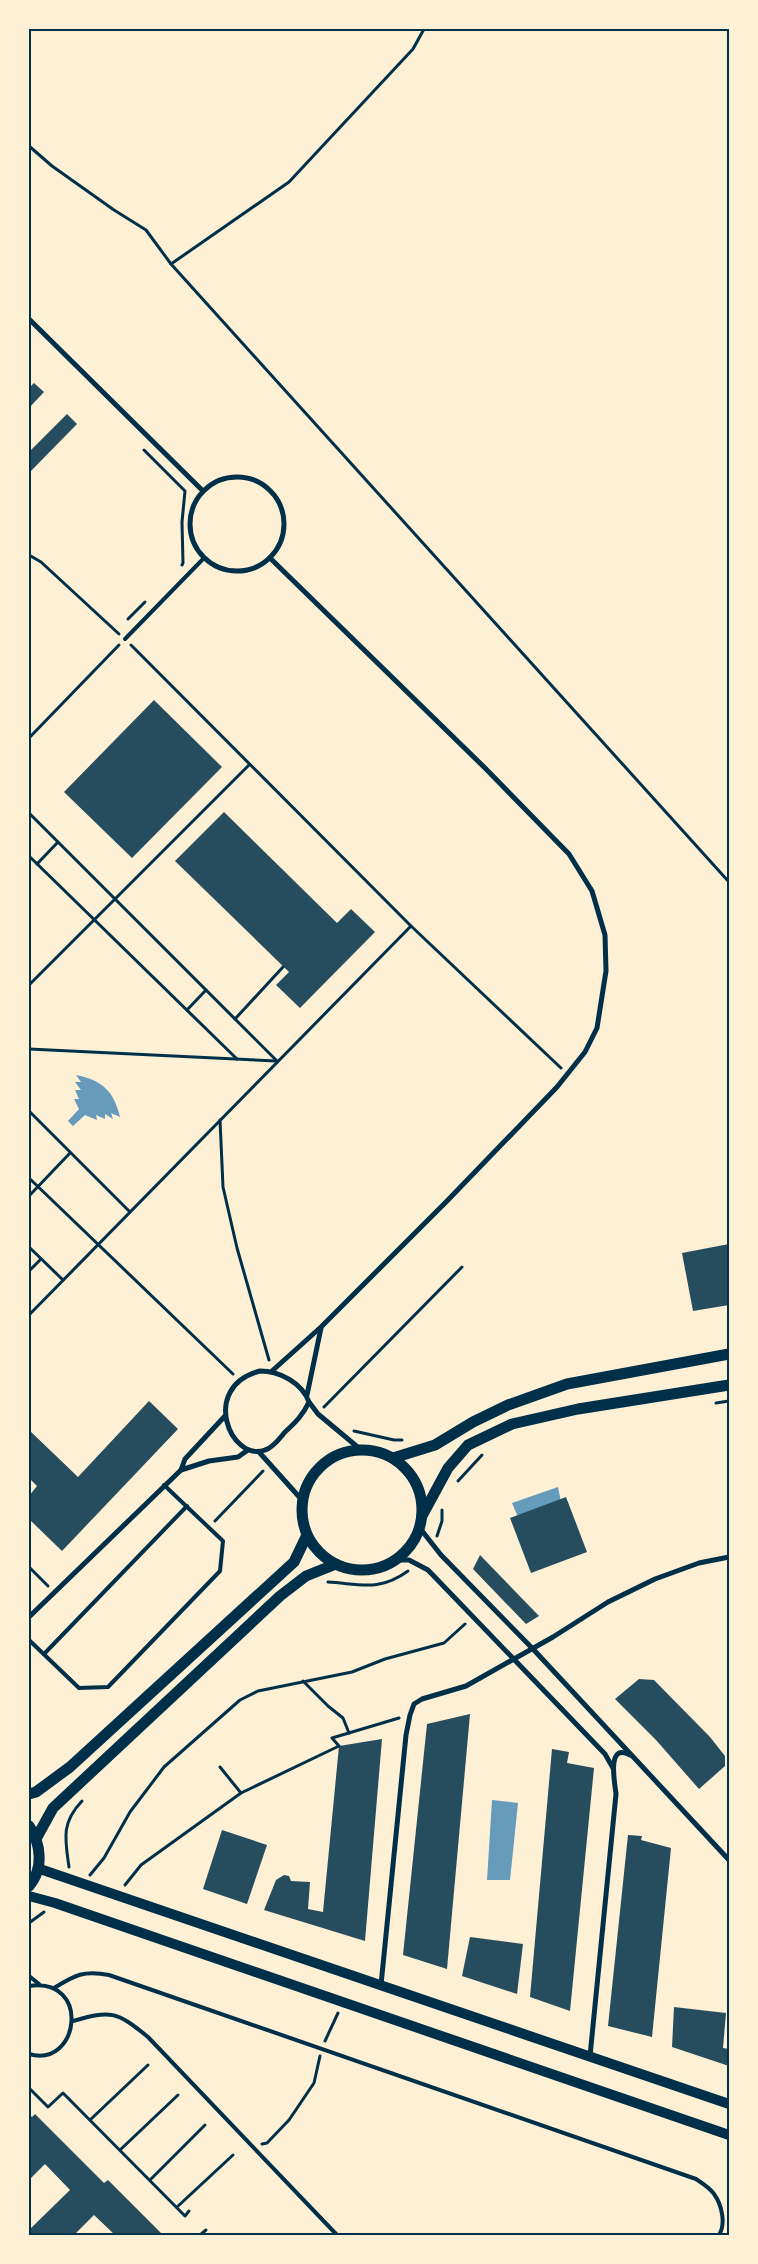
<svg xmlns="http://www.w3.org/2000/svg" width="758" height="2264" viewBox="0 0 758 2264" font-family="'DejaVu Sans',sans-serif">
  <style>
    .water { fill: #669bbc }
    .building { fill: #264d5e }
    .lines { fill: none; stroke-linecap: round; stroke-linejoin: round }
    .path { stroke: #003049; stroke-width: 3 }
    .service { stroke: #003049; stroke-width: 4 }
    .minor { stroke: #003049; stroke-width: 5 }
    .secondary { stroke: #003049; stroke-width: 10 }
    .primary { stroke: #003049; stroke-width: 11 }
    .neatline { fill: none; stroke: #003049; stroke-width: 2 }
  </style>
  <rect width="100%" height="100%" fill="#fdf0d5"/>
  <!-- water -->
  <g class="water">
    <path d="M76,1075C102,1080 114,1091 120,1117L111,1113L113,1119L105,1114V1119L96,1115L97,1120L85,1115L73,1126L68,1121L79,1109L74,1099H79L75,1090H81L75,1082H81Z"/>
    <polygon points="558,1487 562,1507 520,1522 512,1503"/>
    <polygon points="492,1800 518,1803 510,1880 487,1880"/>
  </g>
  <!-- building -->
  <g class="building">
    <polygon points="34,383 44,392 29,408 29,388"/>
    <polygon points="67,414 77,424 29,473 29,452"/>
    <polygon points="154,700 222,767 132,858 64,792"/>
    <polygon points="224,812 337,923 351,909 375,932 300,1008 276,985 289,972 175,861"/>
    <polygon points="729,1244 729,1305 693,1311 682,1253"/>
    <polygon points="149,1401 178,1429 62,1551 29,1519 29,1496 37,1486 29,1478 29,1430 78,1477"/>
    <polygon points="566,1497 587,1552 531,1573 510,1518"/>
    <polygon points="480,1555 539,1616 526,1624 473,1569"/>
    <polygon points="639,1679 654,1680 710,1737 725,1756 725,1766 699,1789 656,1740 615,1699"/>
    <polygon points="470,1714 447,1969 403,1955 427,1724"/>
    <polygon points="382,1739 365,1941 264,1910 276,1880 284,1875 289,1876 291,1881 310,1882 308,1909 323,1912 339,1746"/>
    <polygon points="552,1749 569,1752 567,1763 594,1768 570,2011 530,1997"/>
    <polygon points="222,1830 267,1845 247,1904 203,1889"/>
    <polygon points="628,1835 642,1836 641,1840 671,1848 652,2037 608,2026"/>
    <polygon points="470,1937 523,1944 517,1994 462,1976"/>
    <polygon points="674,2007 726,2013 723,2048 729,2049 729,2066 672,2047"/>
    <polygon points="29,2114 32,2117 35,2114 104,2183 108,2180 163,2235 115,2235 94,2215 74,2235 29,2235 29,2230 70,2190 45,2164 29,2180"/>
  </g>
  <g class="lines">
    <!-- path -->
    <g class="path">
      <polyline points="29,146 52,166 114,210 146,230 171,264 729,882"/>
      <polyline points="171,264 289,182 413,49 424,29"/>
      <polyline points="144,450 185,491 182,522 183,563 182,565"/>
      <polyline points="29,555 41,562 119,634"/>
      <polyline points="128,619 145,602"/>
      <polyline points="131,645 411,926 561,1068"/>
      <polyline points="29,738 119,645"/>
      <polyline points="29,813 277,1061"/>
      <polyline points="29,856 237,1059"/>
      <polyline points="37,864 58,842"/>
      <polyline points="29,985 249,765"/>
      <polyline points="187,1010 206,990"/>
      <polyline points="235,1019 283,967"/>
      <polyline points="29,1049 276,1061"/>
      <polyline points="29,1111 130,1212"/>
      <polyline points="220,1120 223,1187 237,1248 269,1360"/>
      <polyline points="29,1178 233,1374"/>
      <polyline points="29,1196 70,1153"/>
      <polyline points="29,1247 63,1280"/>
      <polyline points="29,1271 41,1259"/>
      <polyline points="29,1315 411,926"/>
      <polyline points="716,1403 729,1401"/>
      <polyline points="324,1407 462,1267"/>
      <polyline points="354,1431 394,1440 402,1440"/>
      <polyline points="458,1481 482,1455"/>
      <polyline points="215,1521 263,1471"/>
      <polyline points="437,1536 442,1521 442,1510"/>
      <polyline points="29,1567 48,1586"/>
      <path d="M328,1582C361,1584 379,1592 408,1571"/>
      <polyline points="303,1681 328,1706 343,1718 349,1733"/>
      <polyline points="220,1767 241,1793"/>
      <path d="M69,1867C65,1839 61,1823 82,1801"/>
      <polyline points="90,1875 104,1858 130,1812 164,1767 240,1700 258,1691 352,1672 385,1659 444,1643 465,1624"/>
      <polyline points="125,1885 141,1865 241,1793 339,1746 332,1738 399,1718"/>
      <polyline points="29,1923 44,1912"/>
      <polyline points="325,2041 338,2013"/>
      <polyline points="29,2088 48,2107 63,2093 185,2216 189,2211"/>
      <polyline points="90,2120 148,2065"/>
      <polyline points="262,2144 267,2143 289,2120 314,2083 320,2056"/>
      <polyline points="120,2150 178,2095"/>
      <polyline points="150,2180 205,2125"/>
      <polyline points="177,2207 233,2155"/>
      <polyline points="200,2235 206,2230"/>
    </g>
    <!-- service -->
    <g class="service">
      <polyline points="125,639 204,558"/>
      <polyline points="29,1640 79,1688 108,1687 220,1571 223,1541 164,1485"/>
      <polyline points="44,1654 187,1506"/>
      <polyline points="29,1976 39,1984"/>
      <path d="M29,1986C92,1977 79,2069 29,2054"/>
      <path d="M54,1988C75,1975 84,1970 109,1975L696,2179C702,2183 710,2188 714,2194C722,2205 726,2224 719,2235"/>
      <path d="M73,2021C111,2010 116,2011 148,2037L337,2235"/>
    </g>
    <!-- minor -->
    <g class="minor">
      <polyline points="29,319 203,491"/>
      <circle cx="237" cy="524" r="47"/>
      <polyline points="270,558 485,768 569,854 592,891 605,935 606,971 597,1028 585,1052 557,1087 447,1201 321,1327 272,1371"/>
      <path d="M260,1371C280,1371 302,1383 309,1402C303,1415 295,1423 285,1432C280,1438 273,1448 265,1450C231,1463 199,1387 260,1371Z"/>
      <polyline points="307,1395 321,1328"/>
      <polyline points="309,1402 318,1414 360,1449"/>
      <polyline points="259,1452 302,1500"/>
      <polyline points="181,1470 209,1461 238,1457 248,1450"/>
      <polyline points="419,1527 441,1555 533,1649 729,1860"/>
      <polyline points="395,1560 409,1560 428,1570 605,1754 613,1768"/>
      <polyline points="29,1617 181,1470 185,1459 225,1416"/>
      <polyline points="381,1985 406,1735 410,1715 414,1704 422,1699 466,1686 553,1637 608,1602 655,1579 699,1563 729,1557"/>
      <path d="M590,2056L616,1794C615,1784 606,1742 630,1755"/>
    </g>
    <!-- secondary -->
    <g class="secondary">
      <polyline points="40,1869 729,2104"/>
      <polyline points="29,1896 55,1903 729,2135"/>
    </g>
    <!-- primary -->
    <g class="primary">
      <circle cx="362" cy="1510" r="60"/>
      <polyline points="393,1458 435,1445 473,1422 508,1405 567,1384 729,1354"/>
      <polyline points="422,1516 448,1468 468,1445 512,1424 578,1409 729,1385"/>
      <polyline points="29,1794 36,1792 70,1767 294,1562 307,1535"/>
      <path d="M29,1826C41,1843 44,1869 29,1886"/>
      <polyline points="37,1837 53,1808 280,1596 306,1576 336,1564"/>
    </g>
  </g>
  <!-- border -->
  <rect width="758" height="2264" fill="none" stroke="#fdf0d5" stroke-width="60"/>
  <rect x="30" y="30" width="698" height="2204" class="neatline"/>
</svg>
